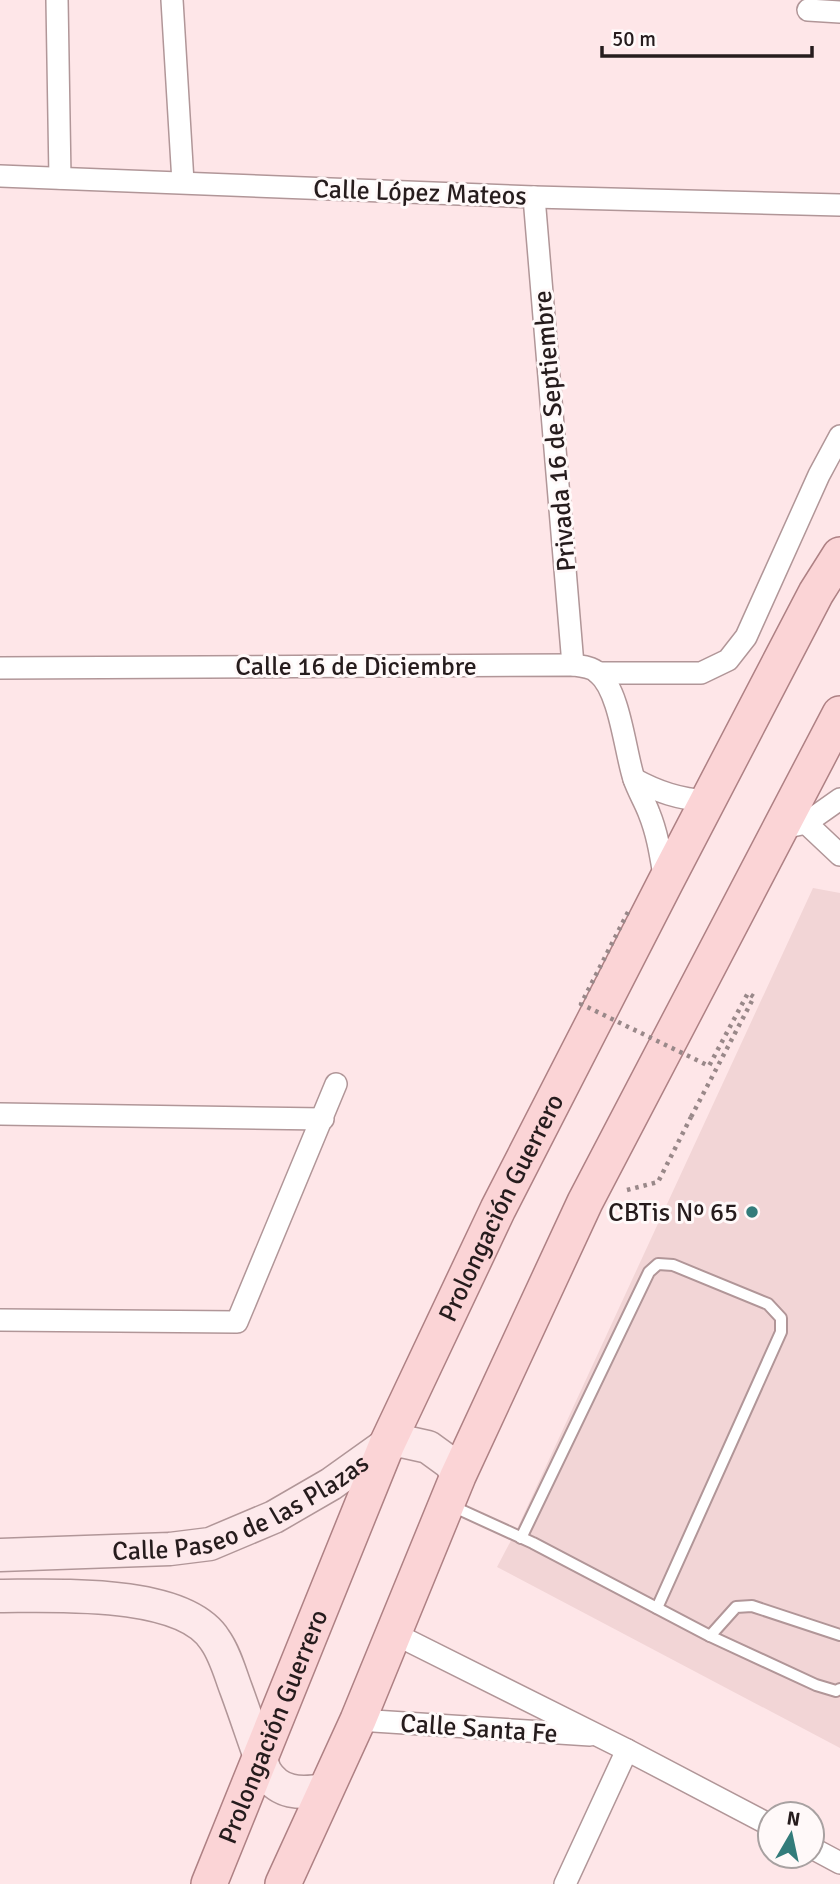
<svg xmlns="http://www.w3.org/2000/svg" width="840" height="1884" viewBox="0 0 840 1884" font-family="Signika,sans-serif">
  <style>
    .built { fill: #f2d5d6 }
    .lines { fill: none; stroke-linecap: round; stroke-linejoin: round }
    .lane-casing { stroke: #b19698; stroke-width: 14 }
    .street-casing { stroke: #b19698; stroke-width: 24 }
    .secondary-casing { stroke: #b19698; stroke-width: 35 }
    .primary-casing { stroke: #ae8184; stroke-width: 38 }
    .path { stroke: #998889; stroke-width: 4.5; stroke-dasharray: 3.5 5; stroke-linecap: butt }
    .lane { stroke: #fff; stroke-width: 10 }
    .street { stroke: #fff; stroke-width: 21 }
    .secondary { stroke: #fde9eb; stroke-width: 32 }
    .primary { stroke: #fbd4d6; stroke-width: 35 }
    .path-bridge { stroke: #998889; stroke-width: 4.5; stroke-dasharray: 3.5 5; stroke-linecap: butt }
    .poi-dot { fill: #337c7b; stroke: #fff9f9; stroke-width: 2.5 }
    .labels { text-anchor: middle; stroke-width: 6; stroke-linejoin: round; paint-order: stroke }
    .street-label { font-size: 26px; fill: #261c1d; stroke: #fff9f9 }
    .poi-label { font-size: 26px; fill: #261c1d; stroke: #fff9f9; text-anchor: end }
  </style>
  <rect width="100%" height="100%" fill="#fee6e8"/>
  <!-- built -->
  <polygon class="built" points="813,888 840,893 840,1748 497,1567 516,1531"/>
  <g class="lines">
    <!-- lane casing -->
    <g class="lane-casing">
      <g id="lane">
        <polyline points="452,1506 533,1543 710,1636 816,1685 836,1691 840,1689"/>
        <polyline points="521,1538 649,1272 658,1264 673,1265 768,1304 781,1318 781,1332 657,1608"/>
        <polyline points="710,1636 736,1607 752,1606 840,1635"/>
      </g>
    </g>
    <!-- street casing -->
    <g class="street-casing">
      <g id="street">
        <polyline points="57,0 60,178"/>
        <polyline points="172,0 183,182"/>
        <polyline points="808,10 840,12"/>
        <polyline points="0,176 534,197 840,205"/>
        <polyline points="534,197 573,665"/>
        <path d="M0,668L573,665C581,666 592,667 598,673C620,691 625,752 634,779C638,791 645,802 649,813C658,835 661,858 665,881"/>
        <polyline points="598,673 701,673 728,660 746,637 819,475 840,436"/>
        <path d="M634,779C658,792 679,799 707,801"/>
        <polyline points="806,823 840,855"/>
        <polyline points="778,829 806,823 840,799"/>
        <polyline points="0,1114 323,1119"/>
        <polyline points="0,1320 237,1322 336,1084"/>
        <polyline points="395,1634 627,1750 770,1825"/>
        <polyline points="358,1720 590,1735"/>
        <polyline points="812,1848 840,1863"/>
        <polyline points="565,1884 627,1750"/>
      </g>
    </g>
    <!-- secondary casing -->
    <g class="secondary-casing">
      <g id="secondary">
        <path id="s1" d="M0,1555L170,1549L210,1544L274,1517L331,1484L387,1444L401,1441L428,1447L450,1463L458,1476"/>
        <path d="M0,1596C54,1596 183,1589 215,1640C225,1654 230,1673 236,1689C246,1716 255,1744 265,1771C279,1794 300,1794 325,1790"/>
      </g>
    </g>
    <!-- primary casing -->
    <g class="primary-casing">
      <g id="primary">
        <path id="s2" d="M209,1884L387,1444L498,1209L665,883L816,593L840,555"/>
        <polyline points="283,1884 358,1720 458,1476 585,1202 840,714"/>
      </g>
    </g>
    <!-- path -->
    <polyline class="path" points="627,1190 658,1182 691,1117"/>
    <!-- lane -->
    <use href="#lane" class="lane"/>
    <!-- street -->
    <use href="#street" class="street"/>
    <!-- secondary -->
    <use href="#secondary" class="secondary"/>
    <!-- primary -->
    <use href="#primary" class="primary"/>
    <!-- path-bridge -->
    <polyline class="path-bridge" points="628,912 581,1004 709,1066 748,993 754,997 691,1117"/>
  </g>
  <!-- markers -->
  <circle class="poi-dot" cx="752" cy="1212" r="7"/>
  <g class="labels">
    <!-- street labels -->
    <g class="street-label">
      <text transform="translate(420 192) rotate(2)" y="9">Calle López Mateos</text>
      <text transform="translate(554 431) rotate(-95)" y="9">Privada 16 de Septiembre</text>
      <text x="356" y="675">Calle 16 de Diciembre</text>
      <text dy="9" stroke="none"><textPath href="#s2" startOffset="737">Prolongación Guerrero</textPath></text>
      <text dy="9" stroke="none"><textPath href="#s1" startOffset="250">Calle Paseo de las Plazas</textPath></text>
      <text dy="9" stroke="none"><textPath href="#s2" startOffset="170">Prolongación Guerrero</textPath></text>
      <text transform="translate(479 1728) rotate(4)" y="9">Calle Santa Fe</text>
    </g>
    <!-- poi labels -->
    <g class="poi-label">
      <text x="738" y="1221">CBTis Nº 65</text>
    </g>
  </g>
  <!-- north arrow -->
  <g transform="translate(791 1835) rotate(9)"><circle r="33" fill="#fff9f9" stroke="#a8a1a1" stroke-width="2"/>
  <path d="M0-5L12 26L0 18L-12 26Z" fill="#337c7b"/>
  <text y="-10" font-size="19" font-weight="bold" text-anchor="middle" fill="#261c1d">N</text>
  </g>
  <!-- scale -->
  <path d="M602 46v10h210v-10" fill="none" stroke="#261c1d" stroke-width="3.5"/>
  <text x="612" y="46" font-size="21" fill="#261c1d" stroke="#fff9f9" stroke-width="5" paint-order="stroke">50 m</text>
</svg>
